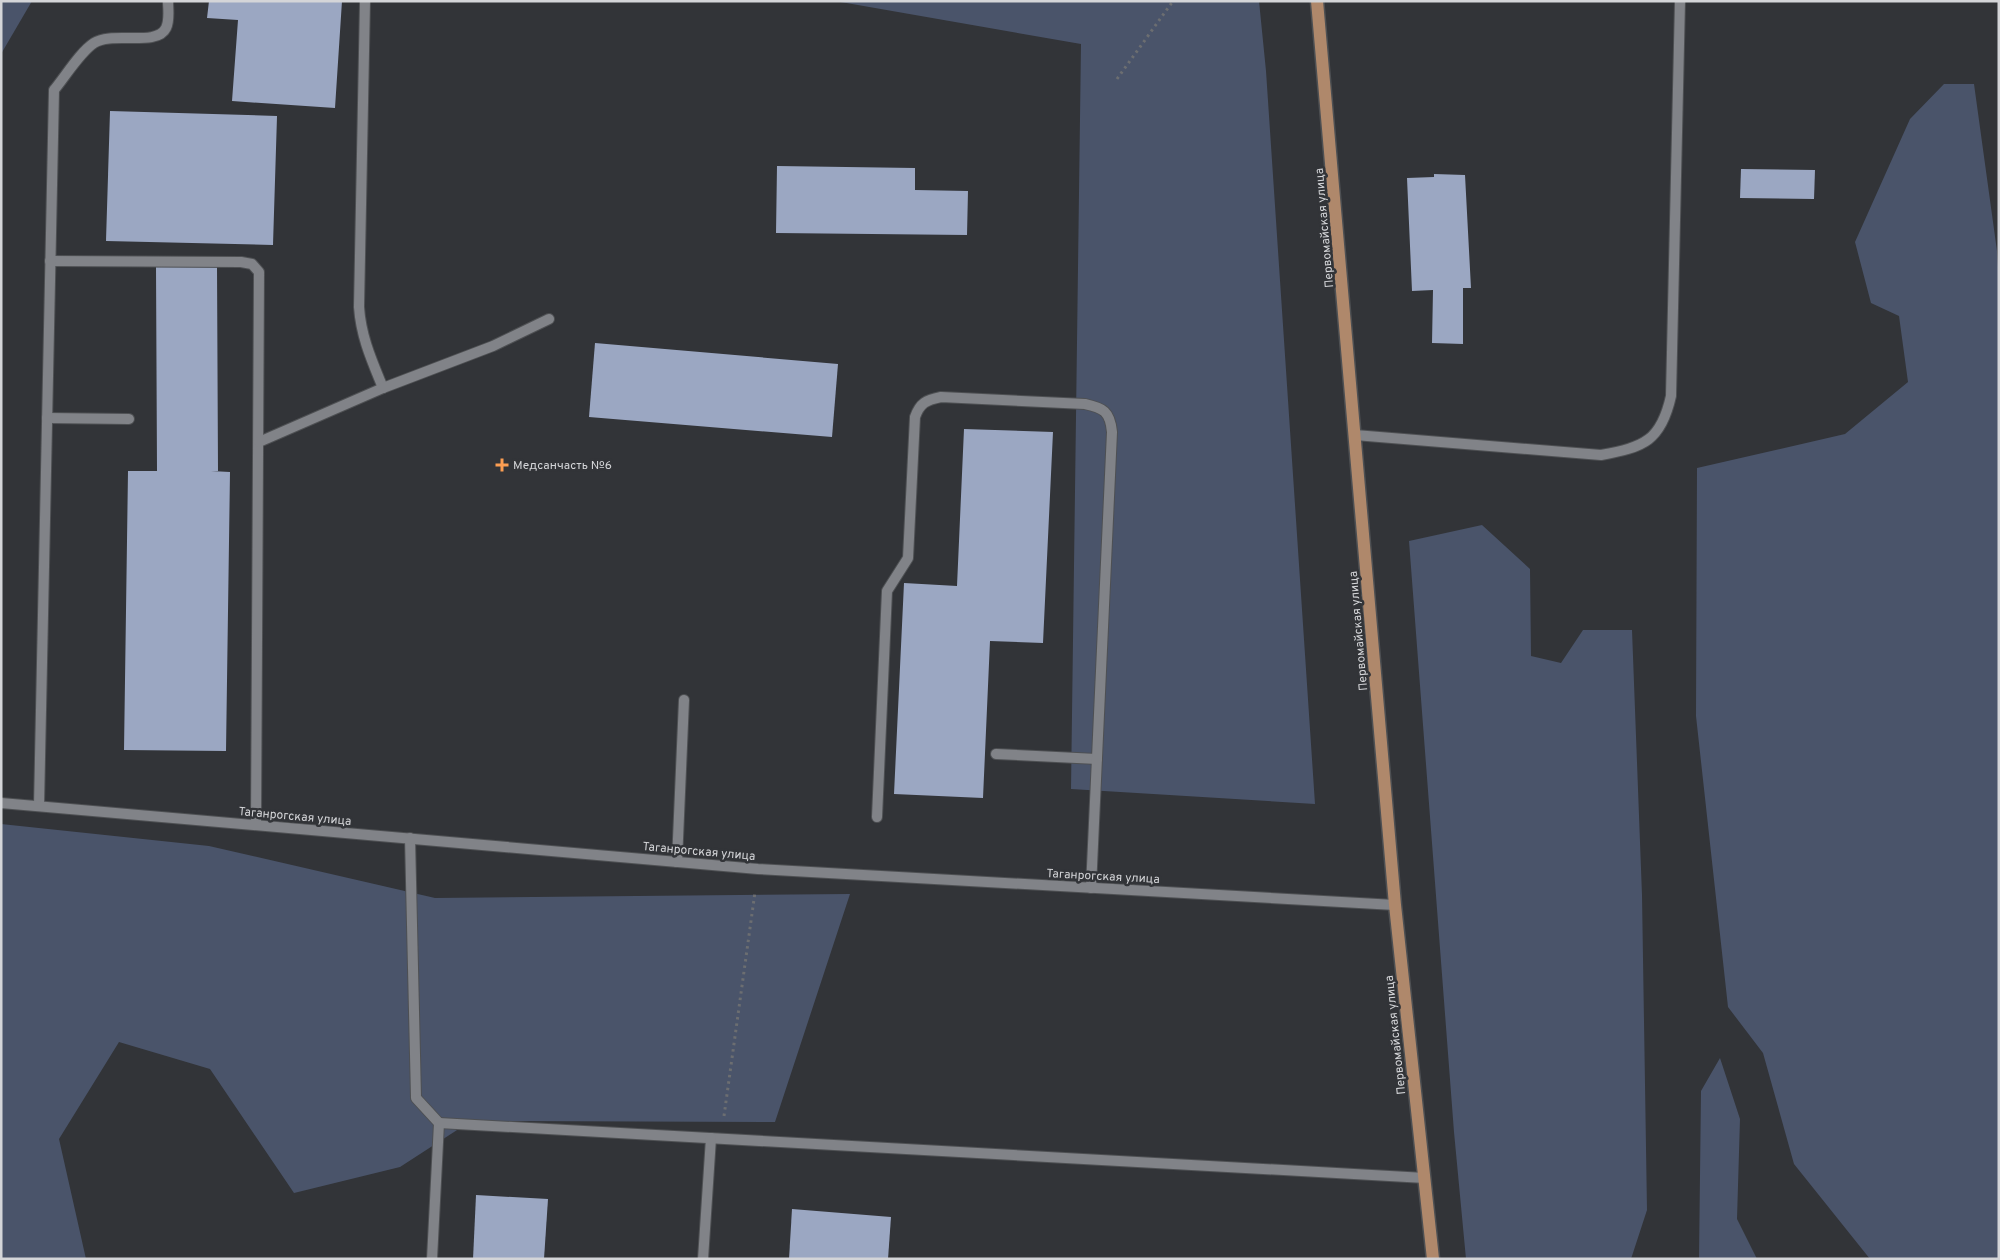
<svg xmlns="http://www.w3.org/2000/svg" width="2000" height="1260" viewBox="0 0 2000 1260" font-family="Overpass,sans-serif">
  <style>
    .green { fill: #4a546a }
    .building { fill: #9ba7c2 }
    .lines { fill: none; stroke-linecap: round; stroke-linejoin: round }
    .service-casing { stroke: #4e5053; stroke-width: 12 }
    .minor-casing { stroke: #4e5053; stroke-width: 12 }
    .primary-casing { stroke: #4e5053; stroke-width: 15 }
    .path { stroke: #6c6e71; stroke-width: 3; stroke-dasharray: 2.5 4; stroke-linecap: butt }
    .service { stroke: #818388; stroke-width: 10 }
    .minor { stroke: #818388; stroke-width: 10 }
    .primary { stroke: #af886b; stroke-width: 12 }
    .poi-dot { fill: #fc9e52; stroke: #323438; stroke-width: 2 }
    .labels { text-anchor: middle; stroke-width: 5; stroke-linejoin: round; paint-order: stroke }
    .street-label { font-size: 12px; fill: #d4d5d8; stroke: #323438 }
    .poi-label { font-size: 12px; fill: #d4d5d8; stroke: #323438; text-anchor: start }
  </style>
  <rect width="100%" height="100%" fill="#323438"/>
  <!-- green -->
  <g class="green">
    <polygon points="1,1 32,1 1,54"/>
    <polygon points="835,1 1259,1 1266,71 1315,804 1071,789 1081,44"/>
    <polygon points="1944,84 1974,84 1997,251 1999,282 1999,1259 1870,1259 1794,1164 1763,1053 1728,1007 1696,716 1697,468 1845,434 1908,382 1899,316 1871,303 1855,242 1910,119"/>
    <polygon points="1482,525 1530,569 1531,656 1561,663 1583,630 1632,630 1642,895 1647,1210 1631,1259 1466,1259 1454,1132 1409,541"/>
    <polygon points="1,824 209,846 435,898 850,894 775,1122 471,1121 400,1167 294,1193 210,1069 119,1042 59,1139 86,1259 1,1259"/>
    <polygon points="1720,1058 1740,1119 1737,1219 1757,1259 1699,1259 1701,1091"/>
  </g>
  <!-- building -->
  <g class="building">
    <polygon points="209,1 342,1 335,108 232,101 238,20 207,18"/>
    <polygon points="110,111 277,116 273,245 106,241"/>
    <polygon points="777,166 915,168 915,190 968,191 967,235 776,233"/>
    <polygon points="1741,169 1815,170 1814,199 1740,198"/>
    <polygon points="1434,174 1465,175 1471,288 1463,288 1463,344 1432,343 1433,290 1412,291 1407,178 1434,177"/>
    <polygon points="217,266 218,471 211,471 230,472 226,751 124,750 128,471 157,471 156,267"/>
    <polygon points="595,343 838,364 832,437 589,417"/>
    <polygon points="964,429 1053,432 1043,643 990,641 983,798 894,794 904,583 957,586"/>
    <polygon points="476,1195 548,1199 544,1259 473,1259"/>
    <polygon points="792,1209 891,1217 888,1259 789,1259"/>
  </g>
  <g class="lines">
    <!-- service casing -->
    <g class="service-casing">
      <g id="service">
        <path d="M365,1L359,307C361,337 372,361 383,388"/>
        <polyline points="50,261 241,262 252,264 259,272 256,825"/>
        <polyline points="47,418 129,419"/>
        <path d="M1355,435L1601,455C1644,447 1661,441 1671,396L1680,1"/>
        <polyline points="259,442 383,388 493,346 549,319"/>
        <polyline points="996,754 1097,759"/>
        <path d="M39,806L54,90C65,77 80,52 94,43C112,31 157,47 166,28C170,20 168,9 168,1"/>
        <path d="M877,817L887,591L908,558L915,417C920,403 926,400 941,397L1085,404C1103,408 1110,411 1112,432L1091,888"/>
        <polyline points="410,838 416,1098 439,1123 432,1259"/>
        <polyline points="677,862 684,700"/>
        <polyline points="439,1123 1425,1178"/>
        <polyline points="703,1259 711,1138"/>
      </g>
    </g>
    <!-- minor casing -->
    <g class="minor-casing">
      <polyline id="minor" points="1,803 758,869 1395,905"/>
    </g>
    <!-- primary casing -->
    <g class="primary-casing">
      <polyline id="primary" points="1317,1 1395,905 1433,1259"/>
    </g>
    <!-- path -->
    <g class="path">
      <polyline points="1117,79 1173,1"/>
      <polyline points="724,1116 755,892"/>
    </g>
    <!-- service -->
    <use href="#service" class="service"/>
    <!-- minor -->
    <use href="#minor" class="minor"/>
    <!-- primary -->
    <use href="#primary" class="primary"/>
  </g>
  <!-- markers -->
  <path class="poi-dot" d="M499.5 457.5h5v5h5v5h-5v5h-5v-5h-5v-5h5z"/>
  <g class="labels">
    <!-- street labels -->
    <g class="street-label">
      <text transform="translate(1324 228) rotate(-95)" y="4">Первомайская улица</text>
      <text transform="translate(1358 631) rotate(-95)" y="4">Первомайская улица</text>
      <text transform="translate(295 816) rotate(5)" y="4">Таганрогская улица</text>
      <text transform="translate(699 851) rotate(5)" y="4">Таганрогская улица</text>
      <text transform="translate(1103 876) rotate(3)" y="4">Таганрогская улица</text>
      <text transform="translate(1395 1035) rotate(-96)" y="4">Первомайская улица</text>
    </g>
    <!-- poi labels -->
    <g class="poi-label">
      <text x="513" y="469">Медсанчасть №6</text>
    </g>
  </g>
  <!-- border -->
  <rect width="2000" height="1260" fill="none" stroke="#d4d5d8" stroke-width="5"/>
</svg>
